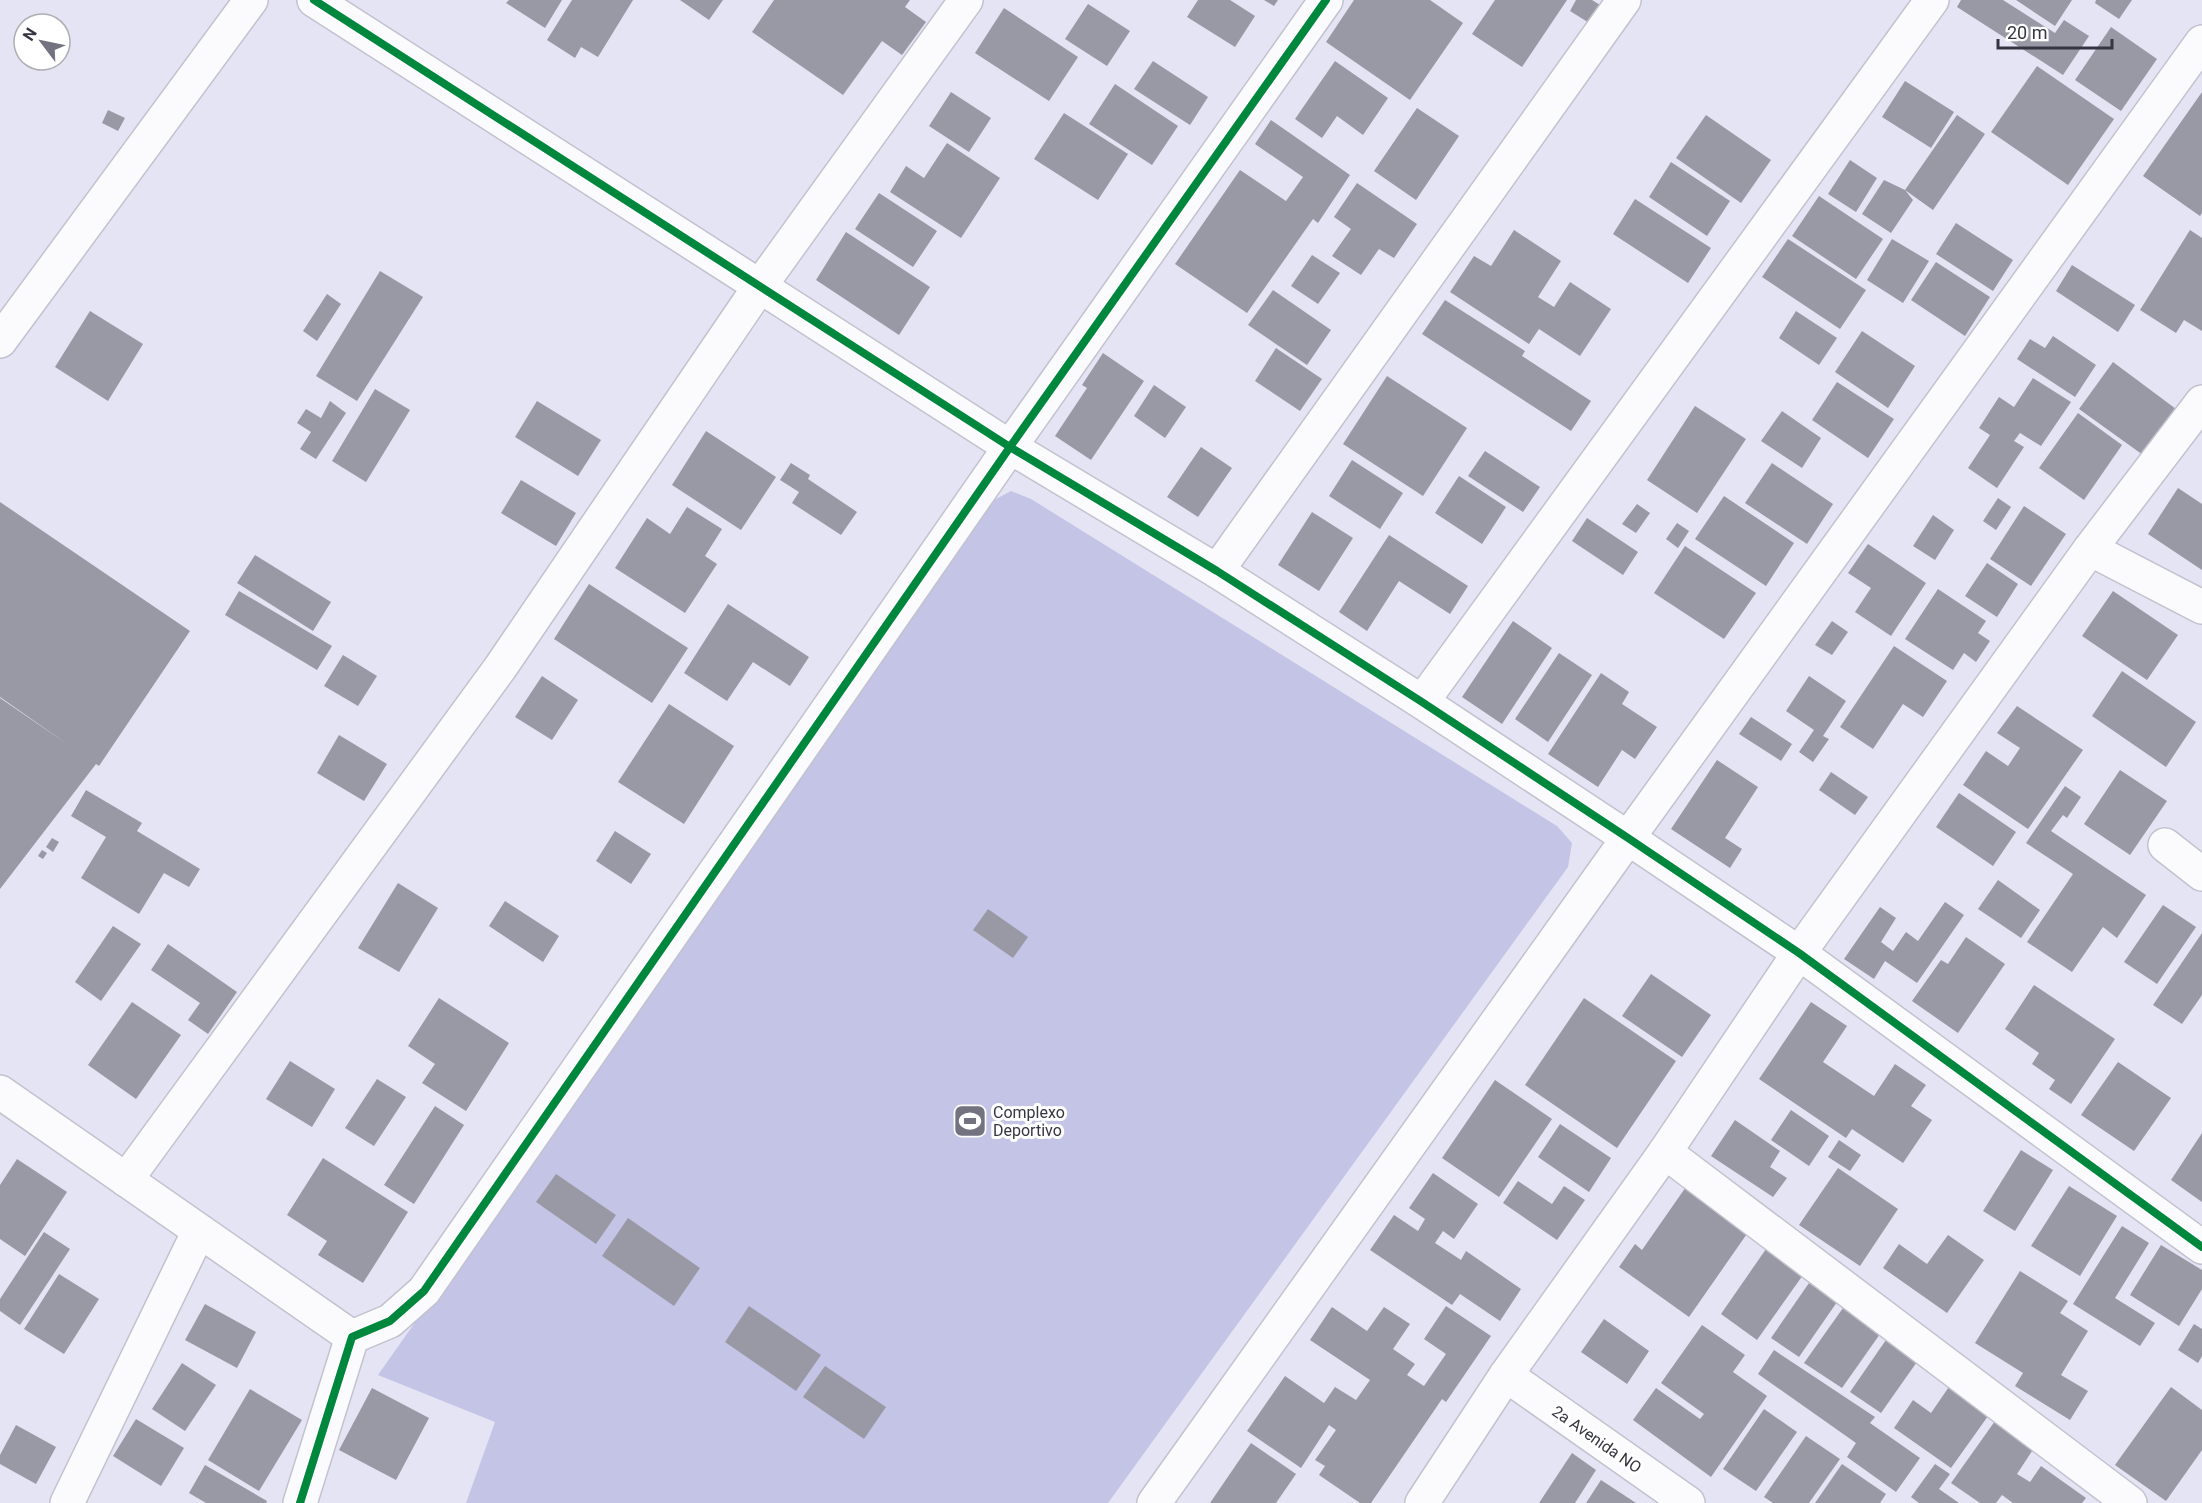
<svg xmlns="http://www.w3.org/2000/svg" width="2202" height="1503" viewBox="0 0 2202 1503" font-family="Roboto,sans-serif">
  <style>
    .green { fill: #c4c4e6 }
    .building { fill: #9999a5 }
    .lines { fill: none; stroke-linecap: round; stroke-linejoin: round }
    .street-casing { stroke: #c2c2cf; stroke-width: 36 }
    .street { stroke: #fbfbfd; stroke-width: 33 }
    .cycleway-casing { stroke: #fff; stroke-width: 11 }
    .cycleway { stroke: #00873e; stroke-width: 8 }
    .labels { text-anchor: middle; stroke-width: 6; stroke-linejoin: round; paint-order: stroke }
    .poi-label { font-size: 16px; fill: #353541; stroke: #fff; text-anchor: start }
    .street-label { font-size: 16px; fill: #353541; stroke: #fff }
  </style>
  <rect width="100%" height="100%" fill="#e4e4f4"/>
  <!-- green -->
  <polygon class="green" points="1011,491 1031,499 1557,826 1572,843 1568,867 1108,1503 466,1503 495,1422 378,1375 994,500"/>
  <!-- building -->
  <g class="building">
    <polygon points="509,0 562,0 545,28 506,3"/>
    <polygon points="572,0 633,0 598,57 581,47 575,58 547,40"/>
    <polygon points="680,0 723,0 709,20"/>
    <polygon points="774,0 910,0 905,7 926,22 902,55 882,41 843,95 752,32"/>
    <polygon points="1198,0 1230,0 1255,16 1235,47 1187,17"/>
    <polygon points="1264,0 1278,0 1274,6"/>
    <polygon points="1354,0 1430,0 1463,23 1410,100 1326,42"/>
    <polygon points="1495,0 1567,0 1522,67 1472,34"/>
    <polygon points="1576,0 1592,0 1605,8 1594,26 1570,11"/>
    <polygon points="1961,0 2003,0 2055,33 2064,20 2089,36 2063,75 1957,7"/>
    <polygon points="2016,0 2072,0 2055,26"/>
    <polygon points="2096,0 2132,0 2119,19 2095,3"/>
    <polygon points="1088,4 1130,31 1107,66 1065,39"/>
    <polygon points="1004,8 1078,57 1049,101 975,53"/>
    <polygon points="2111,27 2157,59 2121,111 2075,80"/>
    <polygon points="1153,61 1208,97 1190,125 1134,89"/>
    <polygon points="1335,61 1388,98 1363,135 1337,116 1322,138 1295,119"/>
    <polygon points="2037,66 2114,119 2068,185 1991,132"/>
    <polygon points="1905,81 1954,112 1931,148 1882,117"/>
    <polygon points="1115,84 1178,126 1152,165 1089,124"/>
    <polygon points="951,92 991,118 969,152 929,126"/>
    <polygon points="2202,92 2202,213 2200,216 2143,176"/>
    <polygon points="1417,108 1459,136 1416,200 1374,171"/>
    <polygon points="108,110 125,118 118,131 102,123"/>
    <polygon points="1064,113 1128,154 1098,200 1034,159"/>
    <polygon points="1706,115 1771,160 1741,203 1676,158"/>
    <polygon points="1957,115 1985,134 1933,210 1905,190 1913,200 1891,233 1862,214 1884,180 1905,190"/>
    <polygon points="1271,120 1350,175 1318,223 1313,219 1247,313 1175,264 1240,170 1286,201 1303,177 1255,144"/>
    <polygon points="947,143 1000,178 961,238 890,192 906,166 924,178"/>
    <polygon points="1850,160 1877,178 1856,212 1828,194"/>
    <polygon points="1671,162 1730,201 1707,236 1649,197"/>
    <polygon points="1357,183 1417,224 1394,258 1379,249 1361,275 1332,256 1351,229 1334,217"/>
    <polygon points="879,193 937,231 913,267 855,229"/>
    <polygon points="1819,196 1883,239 1856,279 1792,236"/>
    <polygon points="1635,199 1711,248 1688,283 1613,234"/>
    <polygon points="1956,223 2013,260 1993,291 1936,254"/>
    <polygon points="1514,230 1561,261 1538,297 1554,307 1570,282 1611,309 1580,356 1539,329 1529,344 1450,292 1474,256 1491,266"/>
    <polygon points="2190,230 2202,238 2202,331 2184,320 2176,333 2140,310"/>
    <polygon points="846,232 930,287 899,335 816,280"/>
    <polygon points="1788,239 1866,290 1840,329 1762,277"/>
    <polygon points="1892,239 1929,261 1903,303 1867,280"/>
    <polygon points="1312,255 1340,273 1318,304 1291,286"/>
    <polygon points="1936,262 1990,297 1965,336 1911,300"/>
    <polygon points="2072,265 2135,305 2118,332 2056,291"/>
    <polygon points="380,271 423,297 357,401 316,376"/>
    <polygon points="1273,290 1331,330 1307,365 1248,325"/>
    <polygon points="327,294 341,304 317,341 303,331"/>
    <polygon points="1445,300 1525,351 1522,356 1591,401 1571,431 1422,334"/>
    <polygon points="90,311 143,344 108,401 55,367"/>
    <polygon points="1796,311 1837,338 1819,365 1779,338"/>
    <polygon points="1862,331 1915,366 1888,408 1835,372"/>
    <polygon points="2053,336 2096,365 2075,397 2017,359 2030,339 2045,348"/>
    <polygon points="1276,348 1322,379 1300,411 1255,381"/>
    <polygon points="1103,353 1144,381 1091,460 1055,436 1087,388 1082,385"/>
    <polygon points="2113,362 2176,409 2143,455 2079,409"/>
    <polygon points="1387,376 1467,428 1423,496 1343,444"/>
    <polygon points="2033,378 2071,402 2041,446 2020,433 2014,441 2024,447 1997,488 1968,468 1990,435 1979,428 1999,397 2014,407"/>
    <polygon points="1837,382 1894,419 1868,458 1812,420"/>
    <polygon points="1154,385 1186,407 1165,438 1134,416"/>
    <polygon points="375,389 410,410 366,482 332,461"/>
    <polygon points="330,401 346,413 316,459 300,449 311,432 297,423 306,409 321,418"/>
    <polygon points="537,401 601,440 578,476 515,437"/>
    <polygon points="1695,406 1746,439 1697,513 1647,480"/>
    <polygon points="1782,411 1821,438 1802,468 1761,441"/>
    <polygon points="2078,413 2122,445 2084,500 2039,468"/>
    <polygon points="706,431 776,477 741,530 672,485"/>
    <polygon points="1201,447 1232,468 1198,517 1167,497"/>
    <polygon points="1485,451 1540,487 1523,512 1468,476"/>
    <polygon points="1352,460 1403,493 1380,529 1329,496"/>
    <polygon points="791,463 810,475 808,479 857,512 841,535 792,503 799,492 780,480"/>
    <polygon points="1772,463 1833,504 1807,544 1745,503"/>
    <polygon points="1459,476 1506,507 1482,544 1435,513"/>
    <polygon points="521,480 576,513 556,546 501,513"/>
    <polygon points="2178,488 2202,504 2202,570 2148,534"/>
    <polygon points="1724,496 1794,543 1766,586 1695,539"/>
    <polygon points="1998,498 2011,507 1996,530 1983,521"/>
    <polygon points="0,502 190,631 99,766 96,764 0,889 0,698 70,746 0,697"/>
    <polygon points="1637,504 1650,513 1636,533 1622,524"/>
    <polygon points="2024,506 2066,534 2031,586 1990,559"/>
    <polygon points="687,507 722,529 705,556 717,564 685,613 615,568 647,518 670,534"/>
    <polygon points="1312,512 1353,538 1319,591 1278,565"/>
    <polygon points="1933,515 1954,530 1935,560 1913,546"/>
    <polygon points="1587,518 1638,552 1623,575 1572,541"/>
    <polygon points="1677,523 1689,531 1678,548 1666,539"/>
    <polygon points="1389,535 1468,586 1450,614 1399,581 1367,631 1339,612"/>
    <polygon points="1868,544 1926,583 1891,636 1855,612 1871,588 1848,573"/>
    <polygon points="1685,546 1756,593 1724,639 1654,593"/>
    <polygon points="255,555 331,602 313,631 237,583"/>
    <polygon points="1987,563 2018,584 1997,617 1965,596"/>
    <polygon points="589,584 688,648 652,703 554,639"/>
    <polygon points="1938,589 1986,621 1978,633 1990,641 1976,662 1964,653 1953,670 1905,639"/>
    <polygon points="239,591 332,646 317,670 225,615"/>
    <polygon points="2113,591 2178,635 2147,680 2082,636"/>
    <polygon points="728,604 809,657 790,686 753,662 727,701 684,673"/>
    <polygon points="1513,621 1552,648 1502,724 1462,697"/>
    <polygon points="1832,621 1848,632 1832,655 1815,645"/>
    <polygon points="1894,646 1947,681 1923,717 1903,704 1873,749 1840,727"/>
    <polygon points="1559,653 1592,675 1548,742 1515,719"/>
    <polygon points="343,655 377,676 358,706 324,686"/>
    <polygon points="2122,671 2196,722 2166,767 2092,716"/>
    <polygon points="1601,673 1629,692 1622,704 1657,727 1635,759 1622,750 1598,787 1548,754"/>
    <polygon points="542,676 578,700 552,740 515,717"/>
    <polygon points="1809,676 1846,701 1823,736 1829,739 1813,762 1799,752 1814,730 1786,711"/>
    <polygon points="669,704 734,746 684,824 618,782"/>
    <polygon points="2017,706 2083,750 2028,829 1963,785 1986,751 2008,766 2020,748 1997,733"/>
    <polygon points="1751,717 1792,744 1781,761 1739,734"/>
    <polygon points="339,735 387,764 364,801 317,773"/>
    <polygon points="1717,760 1758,787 1725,838 1742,849 1730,868 1671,829"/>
    <polygon points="2120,770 2167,801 2130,855 2084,824"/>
    <polygon points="1831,772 1868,797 1855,815 1819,790"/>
    <polygon points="2065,786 2081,797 2067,818 2063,815 2051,831 2146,895 2117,938 2103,927 2072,972 2027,942 2073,874 2026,843"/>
    <polygon points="86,790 142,823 137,831 200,869 189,887 164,873 139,914 81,878 106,837 71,816"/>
    <polygon points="1959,793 2016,832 1993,866 1936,827"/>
    <polygon points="615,831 651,854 631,884 596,861"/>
    <polygon points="52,838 59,842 53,852 46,847"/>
    <polygon points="42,850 47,853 43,859 38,856"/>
    <polygon points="1998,880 2040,910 2021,938 1978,909"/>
    <polygon points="398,883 438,908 399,972 358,948"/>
    <polygon points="505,901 559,936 543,962 489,926"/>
    <polygon points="1945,902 1964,915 1917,983 1885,961 1874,979 1844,959 1880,907 1896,918 1881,942 1893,951 1906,932 1918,941"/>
    <polygon points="2163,905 2196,927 2157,984 2124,962"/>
    <polygon points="988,909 1028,937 1013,958 973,930"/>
    <polygon points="113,926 141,944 101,1001 75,982"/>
    <polygon points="2202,933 2202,995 2182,1024 2153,1005"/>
    <polygon points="1966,937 2005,964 1958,1033 1912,1001 1941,960 1948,964"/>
    <polygon points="168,944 237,992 208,1034 188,1020 200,1003 151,970"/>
    <polygon points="1651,974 1711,1015 1682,1057 1622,1016"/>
    <polygon points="2034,985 2115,1039 2071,1104 2049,1089 2055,1080 2032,1064 2039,1053 2005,1029"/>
    <polygon points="439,998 509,1043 466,1111 422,1083 435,1064 408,1046"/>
    <polygon points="1584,998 1676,1061 1617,1148 1525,1085"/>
    <polygon points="132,1002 181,1035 136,1099 88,1065"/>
    <polygon points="1811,1002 1847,1026 1823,1062 1874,1096 1895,1064 1926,1085 1911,1106 1932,1120 1903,1163 1852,1129 1846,1138 1759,1079"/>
    <polygon points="290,1061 335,1089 312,1127 266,1099"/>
    <polygon points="2118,1062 2171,1098 2134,1151 2081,1115"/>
    <polygon points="377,1079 406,1097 374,1146 345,1128"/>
    <polygon points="1495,1080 1552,1119 1499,1197 1442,1158"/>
    <polygon points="435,1106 464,1125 414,1204 384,1185"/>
    <polygon points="1791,1110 1829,1136 1809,1166 1771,1140"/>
    <polygon points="1735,1120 1780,1151 1770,1167 1787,1178 1773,1197 1711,1156"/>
    <polygon points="1560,1124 1611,1158 1589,1192 1538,1157"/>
    <polygon points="2202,1133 2202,1202 2171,1180"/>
    <polygon points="1839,1140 1861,1155 1850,1171 1828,1157"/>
    <polygon points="2021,1150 2053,1170 2015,1231 1983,1211"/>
    <polygon points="323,1158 408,1212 363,1283 318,1255 327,1241 287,1215"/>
    <polygon points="17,1159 67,1192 25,1256 0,1239 0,1185"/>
    <polygon points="1838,1168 1898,1209 1860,1266 1799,1225"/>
    <polygon points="1433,1173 1478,1204 1454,1239 1443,1231 1435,1243 1461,1260 1466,1251 1521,1289 1500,1321 1460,1294 1452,1305 1370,1250 1394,1215 1418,1231 1425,1219 1409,1208"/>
    <polygon points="556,1174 616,1215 596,1244 536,1202"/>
    <polygon points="1518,1181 1552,1204 1564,1186 1585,1200 1557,1240 1503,1203"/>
    <polygon points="1688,1184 1751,1228 1689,1317 1619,1267 1635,1244 1642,1250"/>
    <polygon points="2069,1186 2117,1216 2080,1276 2031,1246"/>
    <polygon points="628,1218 700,1268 674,1306 602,1256"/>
    <polygon points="2122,1226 2149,1243 2115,1298 2155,1323 2140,1346 2073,1304"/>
    <polygon points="44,1232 70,1249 20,1325 0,1311 0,1299"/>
    <polygon points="1948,1235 1984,1260 1947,1313 1883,1268 1899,1244 1927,1264"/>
    <polygon points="2161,1245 2202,1270 2202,1289 2179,1326 2130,1295"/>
    <polygon points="1766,1249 1803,1275 1757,1340 1721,1314"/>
    <polygon points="2020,1271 2068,1301 2060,1313 2088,1331 2061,1375 2088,1391 2070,1420 2015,1386 2023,1373 1975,1343"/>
    <polygon points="59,1274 99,1299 64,1354 24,1329"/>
    <polygon points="1809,1283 1837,1302 1799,1357 1771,1338"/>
    <polygon points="205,1304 256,1332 237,1368 185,1340"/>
    <polygon points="749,1306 821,1355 796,1391 725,1342"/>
    <polygon points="1446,1306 1491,1336 1446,1402 1442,1399 1371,1503 1360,1503 1319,1475 1325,1466 1315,1460 1336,1430 1329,1425 1301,1468 1247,1431 1285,1376 1324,1403 1335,1387 1356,1400 1370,1380 1310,1340 1332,1307 1367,1331 1384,1307 1410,1324 1393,1349 1415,1364 1407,1375 1424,1386 1446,1354 1424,1339"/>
    <polygon points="1843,1308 1880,1334 1842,1388 1804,1363"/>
    <polygon points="1604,1319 1649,1351 1627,1384 1581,1352"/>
    <polygon points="2194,1324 2202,1329 2202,1356 2198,1363 2178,1350"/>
    <polygon points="1702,1325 1745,1355 1733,1372 1767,1396 1711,1477 1633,1420 1656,1388 1700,1419 1704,1414 1661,1383"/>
    <polygon points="1888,1337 1919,1359 1881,1413 1850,1392"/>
    <polygon points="1774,1350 1875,1417 1870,1423 1920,1458 1896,1492 1847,1457 1856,1443 1758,1374"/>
    <polygon points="182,1363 216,1385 185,1431 152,1409"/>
    <polygon points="825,1366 886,1407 864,1439 803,1397"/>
    <polygon points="1953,1381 1993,1409 1951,1468 1894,1428 1913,1400 1931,1413"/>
    <polygon points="2171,1387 2202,1410 2202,1450 2166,1501 2115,1465"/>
    <polygon points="372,1388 429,1418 396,1480 339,1450"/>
    <polygon points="250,1389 302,1420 259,1491 208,1460"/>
    <polygon points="1764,1409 1797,1432 1756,1491 1723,1469"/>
    <polygon points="136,1419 184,1448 161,1486 113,1456"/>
    <polygon points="1995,1421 2034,1448 2017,1474 2030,1482 2041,1466 2086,1498 2082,1503 2013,1503 2002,1495 1996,1503 1980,1503 1951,1483"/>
    <polygon points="16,1425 56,1447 36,1484 0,1464 0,1455"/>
    <polygon points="1806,1436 1840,1459 1809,1503 1773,1503 1764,1497"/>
    <polygon points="1251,1443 1296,1474 1276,1503 1210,1503"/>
    <polygon points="1572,1453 1596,1470 1575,1503 1539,1503"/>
    <polygon points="1842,1464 1886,1494 1880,1503 1815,1503"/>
    <polygon points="1935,1464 1950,1474 1939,1489 1959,1503 1919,1503 1911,1497"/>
    <polygon points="205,1465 267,1501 266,1503 206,1503 189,1493"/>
    <polygon points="1601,1480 1636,1503 1586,1503"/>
  </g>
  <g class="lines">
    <!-- street casing -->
    <g class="street-casing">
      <g id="street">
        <polyline points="314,0 1010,447 1217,571 1422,702 1628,838 1799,953 2202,1247"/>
        <polyline points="0,341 251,0"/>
        <polyline points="2090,549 2202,607"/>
        <polyline points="1217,571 1624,0"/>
        <polyline points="1422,702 1932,0"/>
        <polyline points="2165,845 2202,874"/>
        <polyline points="0,1092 352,1337"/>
        <polyline points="1665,1152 2130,1503"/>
        <polyline points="126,1180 500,668 760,286 966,0"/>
        <polyline points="1506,1375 1688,1503"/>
        <polyline points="67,1503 199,1231"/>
        <polyline points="300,1503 352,1337 390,1321 424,1291 1010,447 1326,0"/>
        <polyline points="1154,1503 1628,838 2202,42"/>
        <polyline points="1422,1503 1506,1375 1665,1152 1799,953 2090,549 2202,402"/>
      </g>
    </g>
    <!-- street -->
    <use href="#street" class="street"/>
    <!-- cycleway casing -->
    <g class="cycleway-casing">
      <g id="cycleway">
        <polyline points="314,0 1010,447 1217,571 1422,702 1628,838 1799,953 2202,1247"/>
        <polyline points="300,1503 352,1337 390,1321 424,1291 1010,447 1326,0"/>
      </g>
    </g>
    <!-- cycleway -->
    <use href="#cycleway" class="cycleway"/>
  </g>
  <!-- icons -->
  <defs>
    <g id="stadium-square" transform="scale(1.725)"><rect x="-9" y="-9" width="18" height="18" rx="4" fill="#727280" stroke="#fff"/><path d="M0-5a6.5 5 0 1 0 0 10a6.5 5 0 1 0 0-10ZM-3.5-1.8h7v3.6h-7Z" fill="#fff"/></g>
  </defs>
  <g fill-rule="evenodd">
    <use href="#stadium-square" x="970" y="1121"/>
  </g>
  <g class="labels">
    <!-- poi labels -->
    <g class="poi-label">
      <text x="993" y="1118">Complexo<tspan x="993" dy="18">Deportivo</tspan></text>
    </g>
    <!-- street labels -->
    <g class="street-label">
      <text transform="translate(1597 1439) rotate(35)" y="6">2a Avenida NO</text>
    </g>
  </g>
  <!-- north arrow -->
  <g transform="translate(42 42) rotate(302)"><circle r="28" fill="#ffffff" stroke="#aeaeb3" stroke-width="1.5"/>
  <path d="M0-4.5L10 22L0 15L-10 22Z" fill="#727280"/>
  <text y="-9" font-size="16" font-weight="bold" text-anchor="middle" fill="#353541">N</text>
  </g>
  <!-- scale -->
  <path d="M1998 39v9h114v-9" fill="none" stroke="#353541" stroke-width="3"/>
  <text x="2007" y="39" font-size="18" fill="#353541" stroke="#ffffff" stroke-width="4.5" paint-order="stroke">20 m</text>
</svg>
